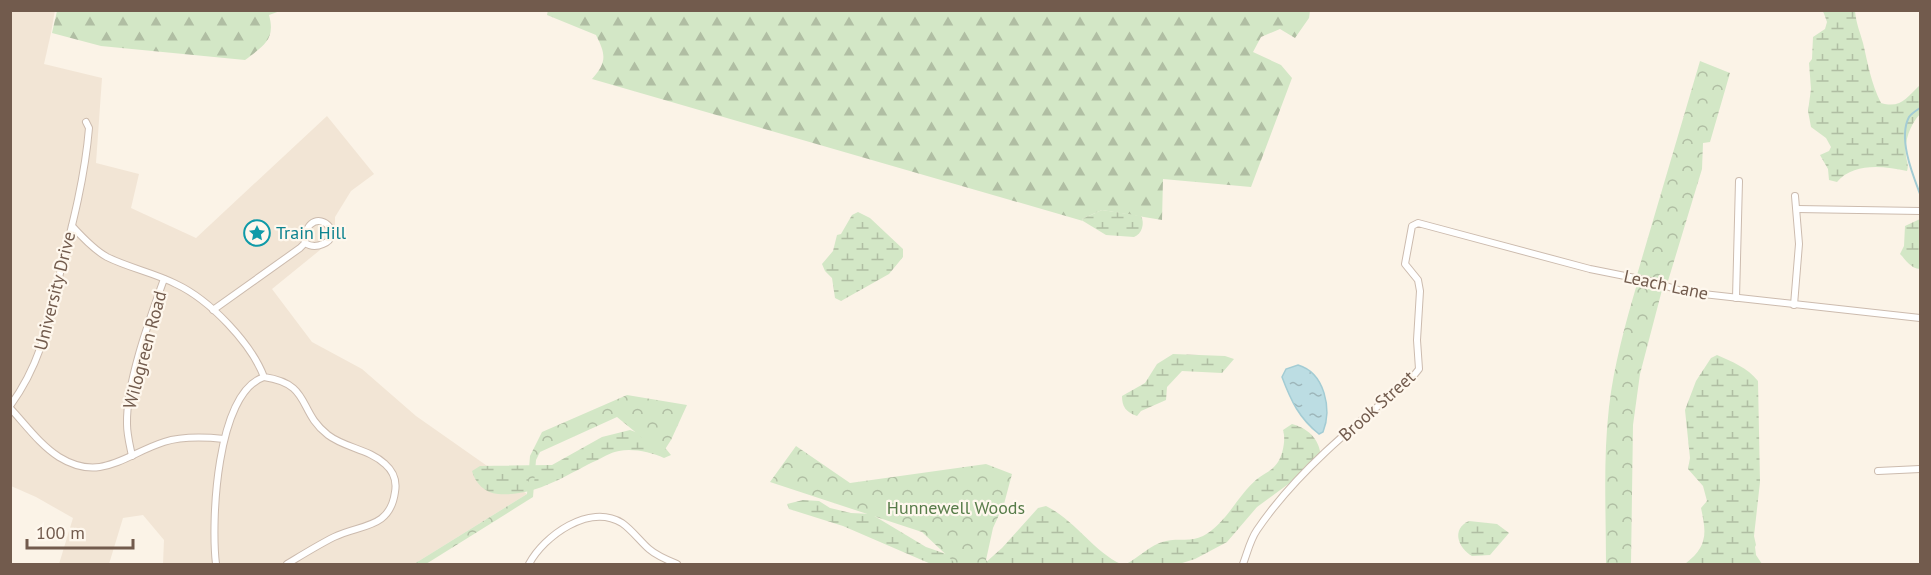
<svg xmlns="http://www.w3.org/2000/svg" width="1931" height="575" viewBox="0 0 1931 575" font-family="'PT Sans',sans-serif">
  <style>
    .residential { fill: #f2e5d5 }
    .forest { fill: url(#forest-firs) }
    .wetland { fill: url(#wetland-marsh) }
    .park { fill: url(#park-crowns) }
    .water { fill: url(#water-ripples); stroke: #a3ccd4; stroke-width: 1.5 }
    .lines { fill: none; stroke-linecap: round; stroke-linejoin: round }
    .stream { stroke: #a3ccd4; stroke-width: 2 }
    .street-casing { stroke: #ccbbae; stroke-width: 8 }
    .street { stroke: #fff; stroke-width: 6 }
    .labels { text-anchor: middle; stroke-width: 4.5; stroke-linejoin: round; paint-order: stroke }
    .culture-label { font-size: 18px; fill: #0d838f; stroke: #fef7ed; text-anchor: start }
    .street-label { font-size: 18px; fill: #725b4d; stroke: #fef7ed }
    .park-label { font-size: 18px; fill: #577c49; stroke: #fef7ed }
  </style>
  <defs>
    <pattern id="forest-firs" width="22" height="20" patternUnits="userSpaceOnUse" patternTransform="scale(1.5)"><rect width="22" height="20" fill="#d3e7c6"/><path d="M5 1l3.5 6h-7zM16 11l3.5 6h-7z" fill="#b0bea3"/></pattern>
    <pattern id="wetland-marsh" width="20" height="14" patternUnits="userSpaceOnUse" patternTransform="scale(1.5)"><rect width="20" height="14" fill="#d3e7c6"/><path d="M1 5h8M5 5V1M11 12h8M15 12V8" fill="none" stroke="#b0bea3"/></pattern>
    <pattern id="park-crowns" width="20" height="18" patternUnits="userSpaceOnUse" patternTransform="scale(1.5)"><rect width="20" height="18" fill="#d3e7c6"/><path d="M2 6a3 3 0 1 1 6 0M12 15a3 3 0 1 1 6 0" fill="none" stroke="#b0bea3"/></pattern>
    <pattern id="water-ripples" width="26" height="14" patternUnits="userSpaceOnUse" patternTransform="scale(1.5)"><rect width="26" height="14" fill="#bcdde3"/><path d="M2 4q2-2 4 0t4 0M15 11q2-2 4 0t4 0" fill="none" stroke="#9db6ba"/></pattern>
  </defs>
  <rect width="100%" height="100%" fill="#fbf3e7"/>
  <!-- residential -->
  <polygon class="residential" points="55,10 51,33 44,64 102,78 96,163 139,174 131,208 196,238 327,116 374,174 351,191 335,217 335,230 320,250 272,289 312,342 362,369 416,416 527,494 414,564 163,564 164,540 143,515 123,518 109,564 59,564 73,518 36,497 11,486 11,11"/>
  <!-- forest -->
  <g class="forest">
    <path d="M548,10L1310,11L1309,18L1295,38L1280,29L1261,37L1253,52L1281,65L1292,78L1251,187L1163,179L1162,220L1102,210L1082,219L1083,221L592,79C607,62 606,55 596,35L547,15Z"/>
    <path d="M57,11V10L280,11L269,15C276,40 263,46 245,60L101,46L52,33Z"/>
  </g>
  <!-- wetland -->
  <g class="wetland">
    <path d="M1823,11H1855C1856,23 1860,32 1863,43C1868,64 1871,83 1881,103C1901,109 1907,97 1920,85V114C1910,125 1904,141 1906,156C1907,163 1909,165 1907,171C1884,166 1854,162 1837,182L1829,180L1828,169L1820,155L1829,151L1831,147L1826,138L1811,127L1808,111L1811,89L1809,63L1812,59L1813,37L1825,29L1827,22Z"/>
    <path d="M1102,210L1141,216C1145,223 1142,234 1134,237L1106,235L1083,221L1082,219Z"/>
    <polygon points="858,212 870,218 903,249 903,257 889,274 841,301 835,298 832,278 825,271 822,264 833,251 837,235 841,234 852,215"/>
    <path d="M1920,219V269C1911,269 1906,260 1900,254L1904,246L1905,226Z"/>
    <path d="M1173,354L1225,356L1234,359L1222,373L1182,371L1167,387L1166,400L1141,411L1137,416C1126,412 1122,407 1122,396L1145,383L1157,364Z"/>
    <path d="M1717,355C1732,362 1747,367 1758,381L1760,482L1754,536L1756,545L1755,547L1756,555L1762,564H1685C1707,547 1707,535 1701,508L1707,501L1703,486L1688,469L1690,458L1685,410L1696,381L1711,358Z"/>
    <path d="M1292,424C1310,429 1321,441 1321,460L1257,507L1227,542L1195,559L1179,564H1126C1140,557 1149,545 1166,541C1178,538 1191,542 1203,536C1226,524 1237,496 1257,479C1265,473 1272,471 1278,462C1283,454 1286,439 1283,430Z"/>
    <path d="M630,430C647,436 660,440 671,455L664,458C651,452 632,448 619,451C610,452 601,459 593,462C563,477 533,497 498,494C485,493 475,483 472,471L480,466L552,465L602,437Z"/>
    <polygon points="803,500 819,501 830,508 851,513 871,514 926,547 975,564 931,564 843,526 789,509 787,504"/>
    <path d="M1046,506C1075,520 1094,552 1121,564H1052C1047,562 995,564 984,564L1002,548L1038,508Z"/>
    <path d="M1469,521L1497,524L1509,533L1490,555L1472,556C1458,548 1451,529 1469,521Z"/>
  </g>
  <!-- park -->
  <g class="park">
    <polygon points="1700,61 1730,73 1710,142 1703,143 1702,169 1668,281 1637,275"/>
    <path d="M1637,284L1662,290L1640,374L1633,425L1631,564H1606C1606,512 1603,459 1609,407C1614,365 1625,325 1637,284Z"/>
    <polygon points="627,395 687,405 671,440 662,454 617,417 540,452 536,460 533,497 426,564 414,564 527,494 530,456 542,432"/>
    <polygon points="796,446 850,483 986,464 1012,474 1004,504 993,528 986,560 989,564 956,564 922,532 770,482"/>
  </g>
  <!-- water -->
  <path class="water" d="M1298,365C1325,373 1332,409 1323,432L1319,434C1299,418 1291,401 1282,377L1286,369Z"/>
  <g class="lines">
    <!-- stream -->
    <path class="stream" d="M1920,108C1917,110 1912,113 1909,117C1898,138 1912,173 1920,194"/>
    <!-- street casing -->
    <g class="street-casing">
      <g id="street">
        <polyline points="1797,209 1920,211"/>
        <path d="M72,226C82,237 94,250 107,257C129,268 155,273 176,284C210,300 251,343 264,377C312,384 297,411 328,435C345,448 369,449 385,464C393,471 397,481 395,492C390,529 361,524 334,537C318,545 302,555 287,564"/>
        <polyline points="1736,298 1739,181"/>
        <polyline points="1794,305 1799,244 1795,196"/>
        <path d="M213,310L300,248L305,243L304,236C306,232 308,226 311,224C324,213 343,236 323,244C316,247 311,247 305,243"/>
        <path d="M10,406C42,362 49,320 61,269C73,223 85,176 89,128L86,122"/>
        <path d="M10,408C25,424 40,445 59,457C101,483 126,454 164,442C183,436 204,437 224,439"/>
        <path d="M132,456C130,446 127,435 127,424C126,383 150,318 164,279"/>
        <polyline points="1878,471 1920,469"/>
        <path d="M216,564C211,522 216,393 264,377"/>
        <path d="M529,564C544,536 589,503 622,523C632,530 640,541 649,549C657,556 667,560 677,564"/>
        <path d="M1243,564C1247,554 1250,540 1257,530C1297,471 1356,424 1411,379L1419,369L1417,340L1420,291L1418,280L1405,264L1412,226L1418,223L1590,269L1650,281L1685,292L1920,318"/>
      </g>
    </g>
    <!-- street -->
    <use href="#street" class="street"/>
  </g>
  <!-- icons -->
  <defs>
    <g id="sight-ring" transform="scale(1.35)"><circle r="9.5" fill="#fef7ed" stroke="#0f9aa8" stroke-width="1.5"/><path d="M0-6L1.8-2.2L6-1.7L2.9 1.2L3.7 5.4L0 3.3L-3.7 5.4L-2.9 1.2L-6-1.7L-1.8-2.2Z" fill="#0f9aa8"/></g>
  </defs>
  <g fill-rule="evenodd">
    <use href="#sight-ring" x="257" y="233"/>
  </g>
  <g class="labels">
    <!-- culture labels -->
    <g class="culture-label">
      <text x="276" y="239">Train Hill</text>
    </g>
    <!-- street labels -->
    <g class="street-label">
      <text transform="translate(1666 285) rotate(12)" y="6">Leach Lane</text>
      <text transform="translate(55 291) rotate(-76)" y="6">University Drive</text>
      <text transform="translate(145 350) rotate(-75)" y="6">Wilogreen Road</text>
      <text transform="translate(1377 406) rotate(-42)" y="6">Brook Street</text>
    </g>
    <!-- park labels -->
    <g class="park-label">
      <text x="956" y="514">Hunnewell Woods</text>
    </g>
  </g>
  <!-- border -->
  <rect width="1931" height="575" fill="none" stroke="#725b4d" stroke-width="24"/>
  <!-- scale -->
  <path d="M27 539v9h106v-9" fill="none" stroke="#725b4d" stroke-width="3"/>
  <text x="36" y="539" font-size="18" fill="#725b4d" stroke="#fef7ed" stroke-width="4.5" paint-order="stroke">100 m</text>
</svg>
